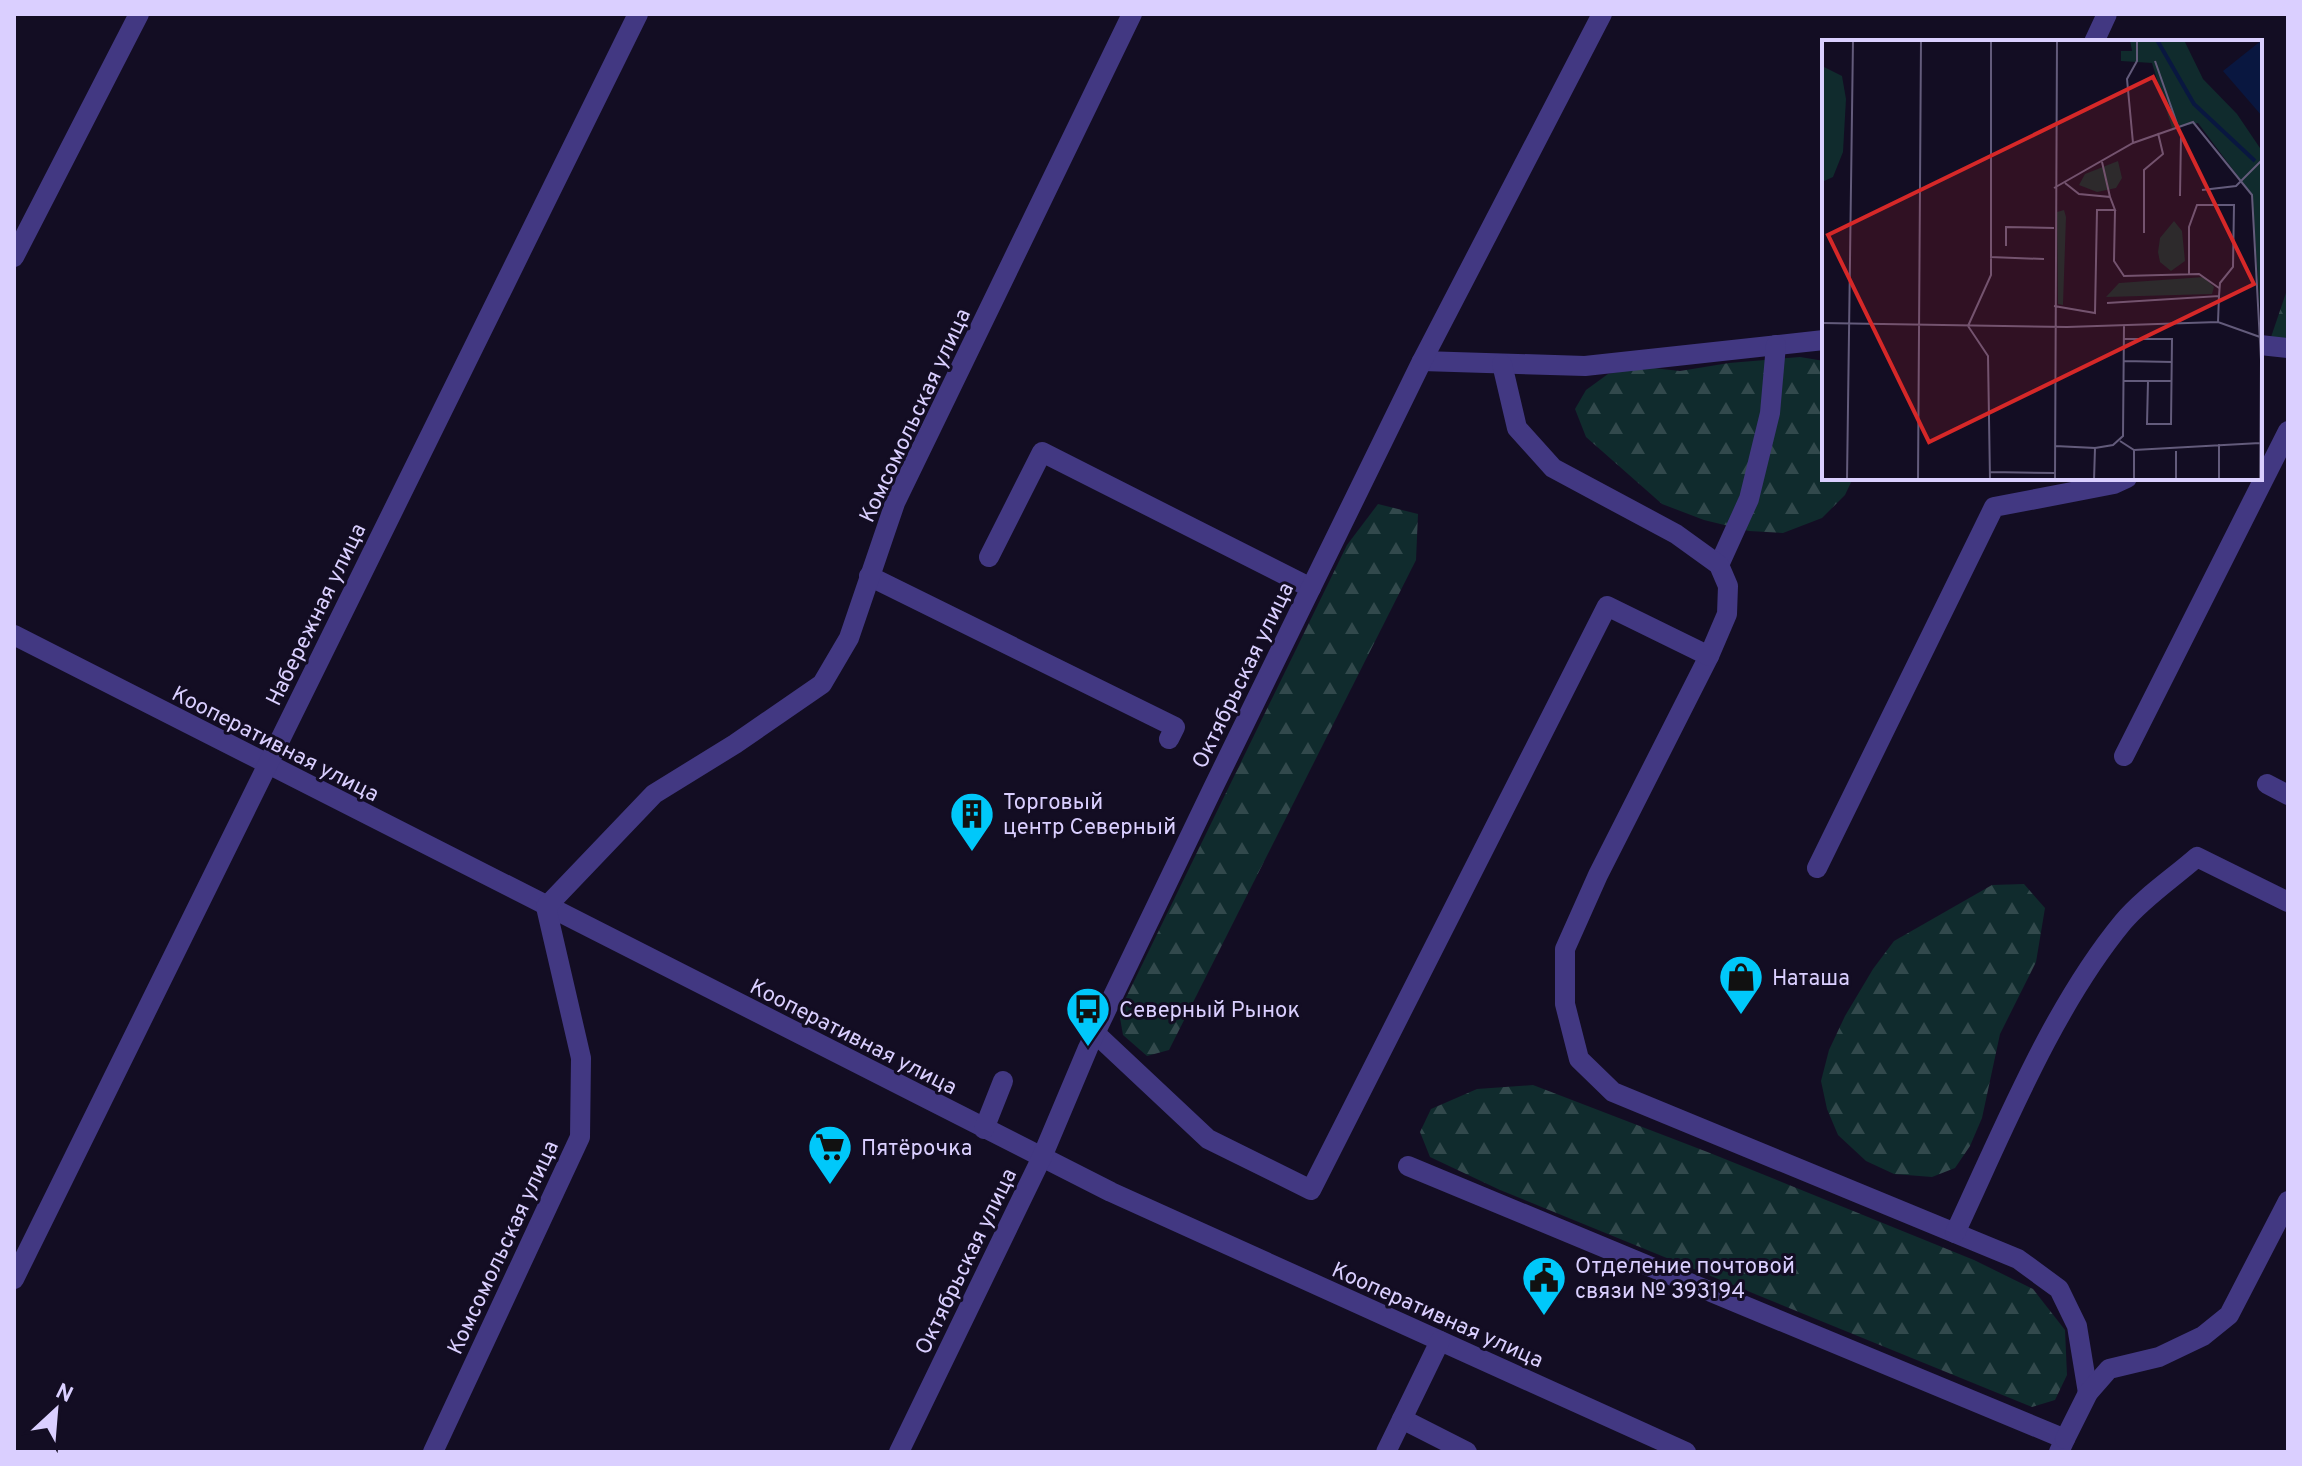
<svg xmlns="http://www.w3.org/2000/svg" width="2302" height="1466" viewBox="0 0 2302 1466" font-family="Overpass,sans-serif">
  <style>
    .forest { fill: url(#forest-firs) }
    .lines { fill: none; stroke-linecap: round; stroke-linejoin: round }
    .minor { stroke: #423882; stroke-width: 20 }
    .labels { text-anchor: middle; stroke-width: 6; stroke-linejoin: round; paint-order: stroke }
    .street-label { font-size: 22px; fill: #dacfff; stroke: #130d23 }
    .poi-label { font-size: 22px; fill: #dacfff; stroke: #130d23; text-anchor: start }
    .inset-river { fill: none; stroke: #091740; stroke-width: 4 }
    .inset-road { fill: none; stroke: #635b7b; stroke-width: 2 }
    .view { fill: #d62828; fill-opacity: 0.15; stroke: #d62828; stroke-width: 4 }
    .inset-edge { fill: none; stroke: #dacfff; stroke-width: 4 }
  </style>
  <defs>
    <pattern id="forest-firs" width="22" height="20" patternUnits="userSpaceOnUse" patternTransform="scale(2)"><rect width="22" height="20" fill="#102b2d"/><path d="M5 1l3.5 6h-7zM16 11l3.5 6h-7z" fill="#32494c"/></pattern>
  </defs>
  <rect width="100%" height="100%" fill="#130d23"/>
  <!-- forest -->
  <g class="forest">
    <polygon points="2288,287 2288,348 2268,346"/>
    <polygon points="1800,357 1824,361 1824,478 1853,478 1845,495 1822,518 1783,533 1749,531 1704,520 1662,504 1586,437 1575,409 1586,390 1608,374 1644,367 1680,371 1729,363"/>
    <polygon points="1378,504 1418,514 1416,560 1169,1050 1147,1056 1123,1035 1119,1012 1347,545"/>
    <polygon points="2024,884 2045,908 2036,962 2000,1034 1982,1118 1970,1146 1955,1168 1932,1177 1894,1174 1866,1161 1838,1135 1827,1109 1821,1081 1829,1050 1845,1016 1873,969 1894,941 1992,885"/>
    <polygon points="1533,1085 1710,1153 1974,1260 2033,1289 2065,1330 2067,1375 2055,1400 2032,1407 1500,1190 1430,1157 1420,1132 1431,1109 1477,1089"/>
  </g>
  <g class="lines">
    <!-- minor -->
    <g class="minor">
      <polyline points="2094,42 2107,14"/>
      <polyline points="14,257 139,14"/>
      <polyline points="2260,345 2288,348"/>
      <polyline points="1422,361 1585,366 1824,340"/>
      <polyline points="989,557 1042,452 1311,588"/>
      <polyline points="1719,565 1749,499 1770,413 1776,345"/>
      <polyline points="869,576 1175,727 1169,739"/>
      <polyline points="14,635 1111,1192 1686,1452"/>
      <polyline points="1709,656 1598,875 1565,949 1565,1004 1579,1059 1613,1092 2018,1259 2059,1289 2077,1326 2088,1393"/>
      <polyline points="2124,756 2288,431"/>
      <polyline points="2267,784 2288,795"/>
      <polyline points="1817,868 1994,507 2114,484 2127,478"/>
      <polyline points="1095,1033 1208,1139 1311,1190 1607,606 1709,656 1727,614 1728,586 1719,565 1676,534 1553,468 1517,428 1502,364"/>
      <polyline points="984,1129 1003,1081"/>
      <polyline points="1408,1166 2065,1439 2059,1452"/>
      <path d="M1955,1233C2003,1131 2052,1008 2123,922C2143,898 2173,878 2197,857L2288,902"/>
      <polyline points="14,1279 638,14"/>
      <polyline points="1402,1419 1467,1452"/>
      <polyline points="2065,1439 2088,1393 2109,1369 2159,1357 2203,1336 2229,1315 2288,1201"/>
      <polyline points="433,1452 580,1137 581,1058 546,907 654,794 735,744 822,684 849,638 895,503 1132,14"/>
      <polyline points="899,1452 1042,1157 1088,1048 1213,788 1422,361 1602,14"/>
      <polyline points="1386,1452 1440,1341"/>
    </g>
  </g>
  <!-- icons -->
  <defs>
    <g id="building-pin" transform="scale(2.3)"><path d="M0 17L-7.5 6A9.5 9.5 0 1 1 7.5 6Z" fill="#00c8fa" stroke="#130d23"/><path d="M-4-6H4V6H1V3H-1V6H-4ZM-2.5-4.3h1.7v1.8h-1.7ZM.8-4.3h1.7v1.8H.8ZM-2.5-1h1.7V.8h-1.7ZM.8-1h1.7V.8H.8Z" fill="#111"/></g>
    <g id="shop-pin" transform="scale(2.3)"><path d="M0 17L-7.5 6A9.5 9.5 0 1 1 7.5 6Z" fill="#00c8fa" stroke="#130d23"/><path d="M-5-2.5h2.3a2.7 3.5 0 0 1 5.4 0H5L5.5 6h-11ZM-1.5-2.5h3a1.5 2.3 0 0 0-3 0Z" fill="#111"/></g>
    <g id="bus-pin" transform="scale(2.3)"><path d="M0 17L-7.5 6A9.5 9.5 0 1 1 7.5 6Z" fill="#00c8fa" stroke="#130d23"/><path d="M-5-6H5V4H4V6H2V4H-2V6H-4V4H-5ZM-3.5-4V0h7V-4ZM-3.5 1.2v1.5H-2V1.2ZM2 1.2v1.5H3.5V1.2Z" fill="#111"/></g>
    <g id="supermarket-pin" transform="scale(2.3)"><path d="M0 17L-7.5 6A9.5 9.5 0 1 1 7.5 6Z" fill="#00c8fa" stroke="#130d23"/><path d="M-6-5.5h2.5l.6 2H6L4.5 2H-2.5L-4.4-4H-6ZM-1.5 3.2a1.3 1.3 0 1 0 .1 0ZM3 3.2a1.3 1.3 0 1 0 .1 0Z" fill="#111"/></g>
    <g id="civic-pin" transform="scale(2.3)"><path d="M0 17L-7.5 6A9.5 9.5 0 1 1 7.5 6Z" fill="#00c8fa" stroke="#130d23"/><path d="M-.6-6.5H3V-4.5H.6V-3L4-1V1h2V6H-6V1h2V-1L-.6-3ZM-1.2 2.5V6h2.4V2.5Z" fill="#111"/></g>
  </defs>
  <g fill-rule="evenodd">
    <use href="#building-pin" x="972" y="814"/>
    <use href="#shop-pin" x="1741" y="977"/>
    <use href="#bus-pin" x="1088" y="1009"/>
    <use href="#supermarket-pin" x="830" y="1147"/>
    <use href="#civic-pin" x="1544" y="1278"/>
  </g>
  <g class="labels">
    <!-- street labels -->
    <g class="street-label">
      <text transform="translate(914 415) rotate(-65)" y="8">Комсомольская улица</text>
      <text transform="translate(315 614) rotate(-64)" y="8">Набережная улица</text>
      <text transform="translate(1242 675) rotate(-64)" y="8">Октябрьская улица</text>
      <text transform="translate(276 743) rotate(27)" y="8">Кооперативная улица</text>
      <text transform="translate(854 1036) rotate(27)" y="8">Кооперативная улица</text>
      <text transform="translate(502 1247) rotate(-65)" y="8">Комсомольская улица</text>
      <text transform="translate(965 1261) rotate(-64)" y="8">Октябрьская улица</text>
      <text transform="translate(1438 1314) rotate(24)" y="8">Кооперативная улица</text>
    </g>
    <!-- poi labels -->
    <g class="poi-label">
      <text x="1003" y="809">Торговый<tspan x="1003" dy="25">центр Северный</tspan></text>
      <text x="1772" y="985">Наташа</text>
      <text x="1119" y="1017">Северный Рынок</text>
      <text x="861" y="1155">Пятёрочка</text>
      <text x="1575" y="1273">Отделение почтовой<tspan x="1575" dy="25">связи № 393194</tspan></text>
    </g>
  </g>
  <!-- overview -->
  <g transform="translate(1822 40)">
    <rect width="440" height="440" fill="#130d23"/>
    <path d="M308,0H362L381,39L415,74L440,111V296L430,155L376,83L350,88L330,23L299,21V11H310ZM296,121L300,138L294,148L275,152L257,145L263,134ZM242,170L244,177L241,265L236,264L235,172ZM352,181L360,191L363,221L349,231L338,222L336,212L338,198ZM382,237L392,247L390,254L284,257L297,243Z" fill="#102b2d"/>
    <path d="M0,26L20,36L24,59L21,112L11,137L0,142Z" fill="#102b2d"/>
    <path d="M440,0V76L401,31Z" fill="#091740"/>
    <path class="inset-river" d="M335,0L372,64L433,121"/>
    <path class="inset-road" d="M333,21L359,95L358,156M311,103L305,39L315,21V0M280,122L288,157M232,148L311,103L371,82L430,155L439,320L438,440M380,150L414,146L440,120M293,170L292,221L302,236L377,234L397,248M322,193V130L341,114L336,93M184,206V187L232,188M168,217L222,219M367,235V187L375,165H412L411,227L398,243L397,256M285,263L397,256L396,282M232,266L273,273L275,170H293L288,157L257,154L243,143M0,283L245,287L396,282L438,297M302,299H350L349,384H325L326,341H350M302,321L350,322M301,341H326M298,401L312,410L438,403M233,406L273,408L272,440M273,408L291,405L301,396L302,285M168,432L233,433M25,440L31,0M96,440L99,0M168,440L166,316L146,286L169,235V0M233,440L235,0M312,440V410M354,440V411M397,440V404"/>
    <path class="view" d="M331,37L432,244L107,402L6,195Z"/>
    <rect width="440" height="440" class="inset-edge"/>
  </g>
  <!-- border -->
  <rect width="2302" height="1466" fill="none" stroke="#dacfff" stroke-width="32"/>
  <!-- north arrow -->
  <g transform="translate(56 1410) rotate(26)" stroke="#130d23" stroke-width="6" paint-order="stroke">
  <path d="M0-6L14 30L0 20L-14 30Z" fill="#dacfff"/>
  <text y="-12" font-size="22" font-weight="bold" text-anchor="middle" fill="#dacfff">N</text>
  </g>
</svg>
